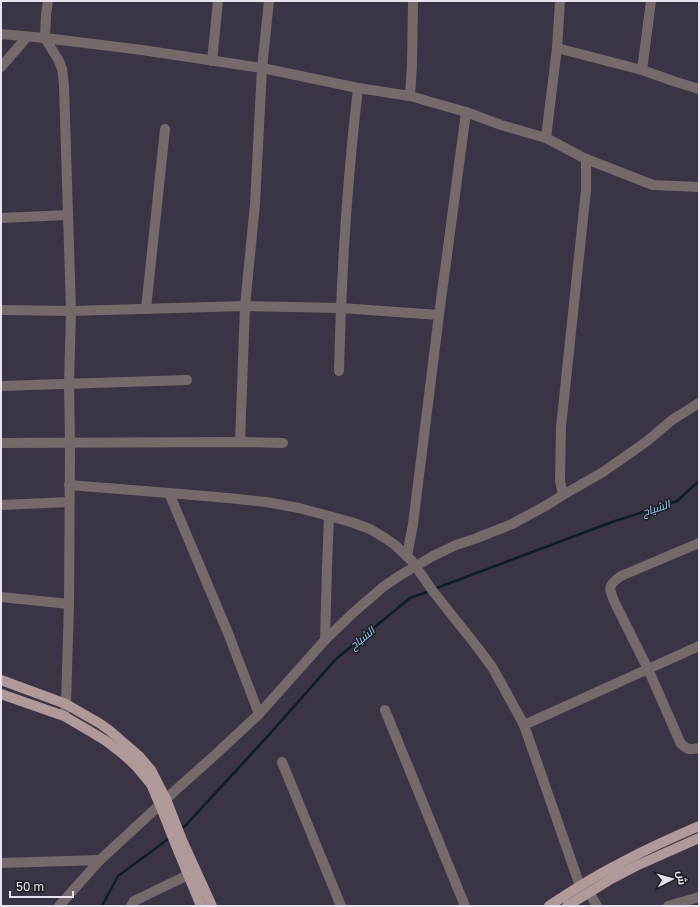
<svg xmlns="http://www.w3.org/2000/svg" width="700" height="907" viewBox="0 0 700 907" font-family="'Golos Text',Cairo,sans-serif">
  <style>
    .lines { fill: none; stroke-linecap: round; stroke-linejoin: round }
    .stream { stroke: #091e28; stroke-width: 2.5 }
    .minor { stroke: #746a69; stroke-width: 10 }
    .major { stroke: #af9a99; stroke-width: 10 }
    .labels { text-anchor: middle; stroke-width: 3; stroke-linejoin: round; paint-order: stroke }
    .water-label { font-size: 11px; font-style: italic; fill: #8cd7fc; stroke: #211d25 }
  </style>
  <rect width="100%" height="100%" fill="#3b3444"/>
  <g class="lines">
    <!-- stream -->
    <g class="stream">
      <polyline points="434,589 612,522 677,501 699,481"/>
      <polyline points="181,829 186,825 267,737 336,659 410,598 430,591"/>
      <polyline points="102,906 118,876 171,837"/>
    </g>
    <!-- minor -->
    <g class="minor">
      <polyline points="48,1 46,14 45,38 59,61 62,69 64,85 71,311 69,384 70,442 69,604 66,704 64,716"/>
      <polyline points="1,34 45,38 142,50 262,68 358,88 410,96 466,112 501,125 546,138 586,159 653,185 699,187"/>
      <polyline points="557,48 642,70 676,82 699,89"/>
      <polyline points="212,61 218,1"/>
      <polyline points="1,67 27,37"/>
      <polyline points="642,70 651,1"/>
      <polyline points="410,96 412,65 413,1"/>
      <polyline points="546,138 557,48 560,1"/>
      <polyline points="1,218 68,215"/>
      <polyline points="146,309 165,129"/>
      <polyline points="1,310 71,311 245,306 341,308 439,315"/>
      <path d="M339,371C341,277 347,182 358,88"/>
      <polyline points="1,386 187,380"/>
      <polyline points="240,442 245,306 255,204 262,68 269,1"/>
      <polyline points="1,443 240,442 283,443"/>
      <polyline points="69,485 169,493 228,498 266,502 299,508 351,522 370,529 385,538 395,545 412,561 432,590 478,648 492,667 506,692 524,725 580,886"/>
      <polyline points="169,493 228,633 259,714"/>
      <polyline points="563,495 560,480 561,427 586,190 586,159"/>
      <polyline points="1,505 69,502"/>
      <path d="M699,543L621,576C608,585 608,588 615,603L648,669L681,744L688,749H693L699,748"/>
      <polyline points="407,556 413,524 439,315 466,112"/>
      <polyline points="1,597 69,604"/>
      <polyline points="325,640 327,567 329,516"/>
      <polyline points="385,710 465,906"/>
      <polyline points="524,725 699,646"/>
      <polyline points="282,762 341,906"/>
      <polyline points="1,863 100,860"/>
      <polyline points="589,892 597,906"/>
      <polyline points="59,906 100,860 178,788 215,755 259,714 325,640 353,613 383,587 399,576 433,556 456,545 477,538 512,524 547,505 563,495 603,472 646,442 672,420 699,403"/>
      <polyline points="131,906 134,901 188,875"/>
      <polyline points="668,906 699,897"/>
    </g>
    <!-- major -->
    <g class="major">
      <polyline points="1,680 66,704 99,723 109,730 139,756 151,770 166,799 182,840 212,906"/>
      <polyline points="1,694 64,716 93,733 106,741 123,754 136,766 151,784 160,805 175,843 201,906"/>
      <path d="M549,906C570,892 592,878 615,866C642,851 671,838 699,826"/>
      <polyline points="567,906 611,879 636,866 699,838"/>
    </g>
  </g>
  <g class="labels">
    <!-- water labels -->
    <g class="water-label">
      <text transform="translate(656 508) rotate(-18)" y="4">الشياح</text>
      <text transform="translate(362 638) rotate(-39)" y="4">الشياح</text>
    </g>
  </g>
  <!-- border -->
  <rect width="700" height="907" fill="none" stroke="#e7e2ed" stroke-width="4"/>
  <!-- north arrow -->
  <g transform="translate(672 879) rotate(84)" stroke="#211d25" stroke-width="3" paint-order="stroke">
  <path d="M0-3L7 15L0 10L-7 15Z" fill="#e7e2ed"/>
  <text y="-6" font-size="11" font-weight="bold" text-anchor="middle" fill="#e7e2ed">ش</text>
  </g>
  <!-- scale -->
  <path d="M10 891v6h63v-6" fill="none" stroke="#e7e2ed" stroke-width="2"/>
  <text x="16" y="891" font-size="12" fill="#e7e2ed" stroke="#211d25" stroke-width="3" paint-order="stroke">50 m</text>
</svg>
